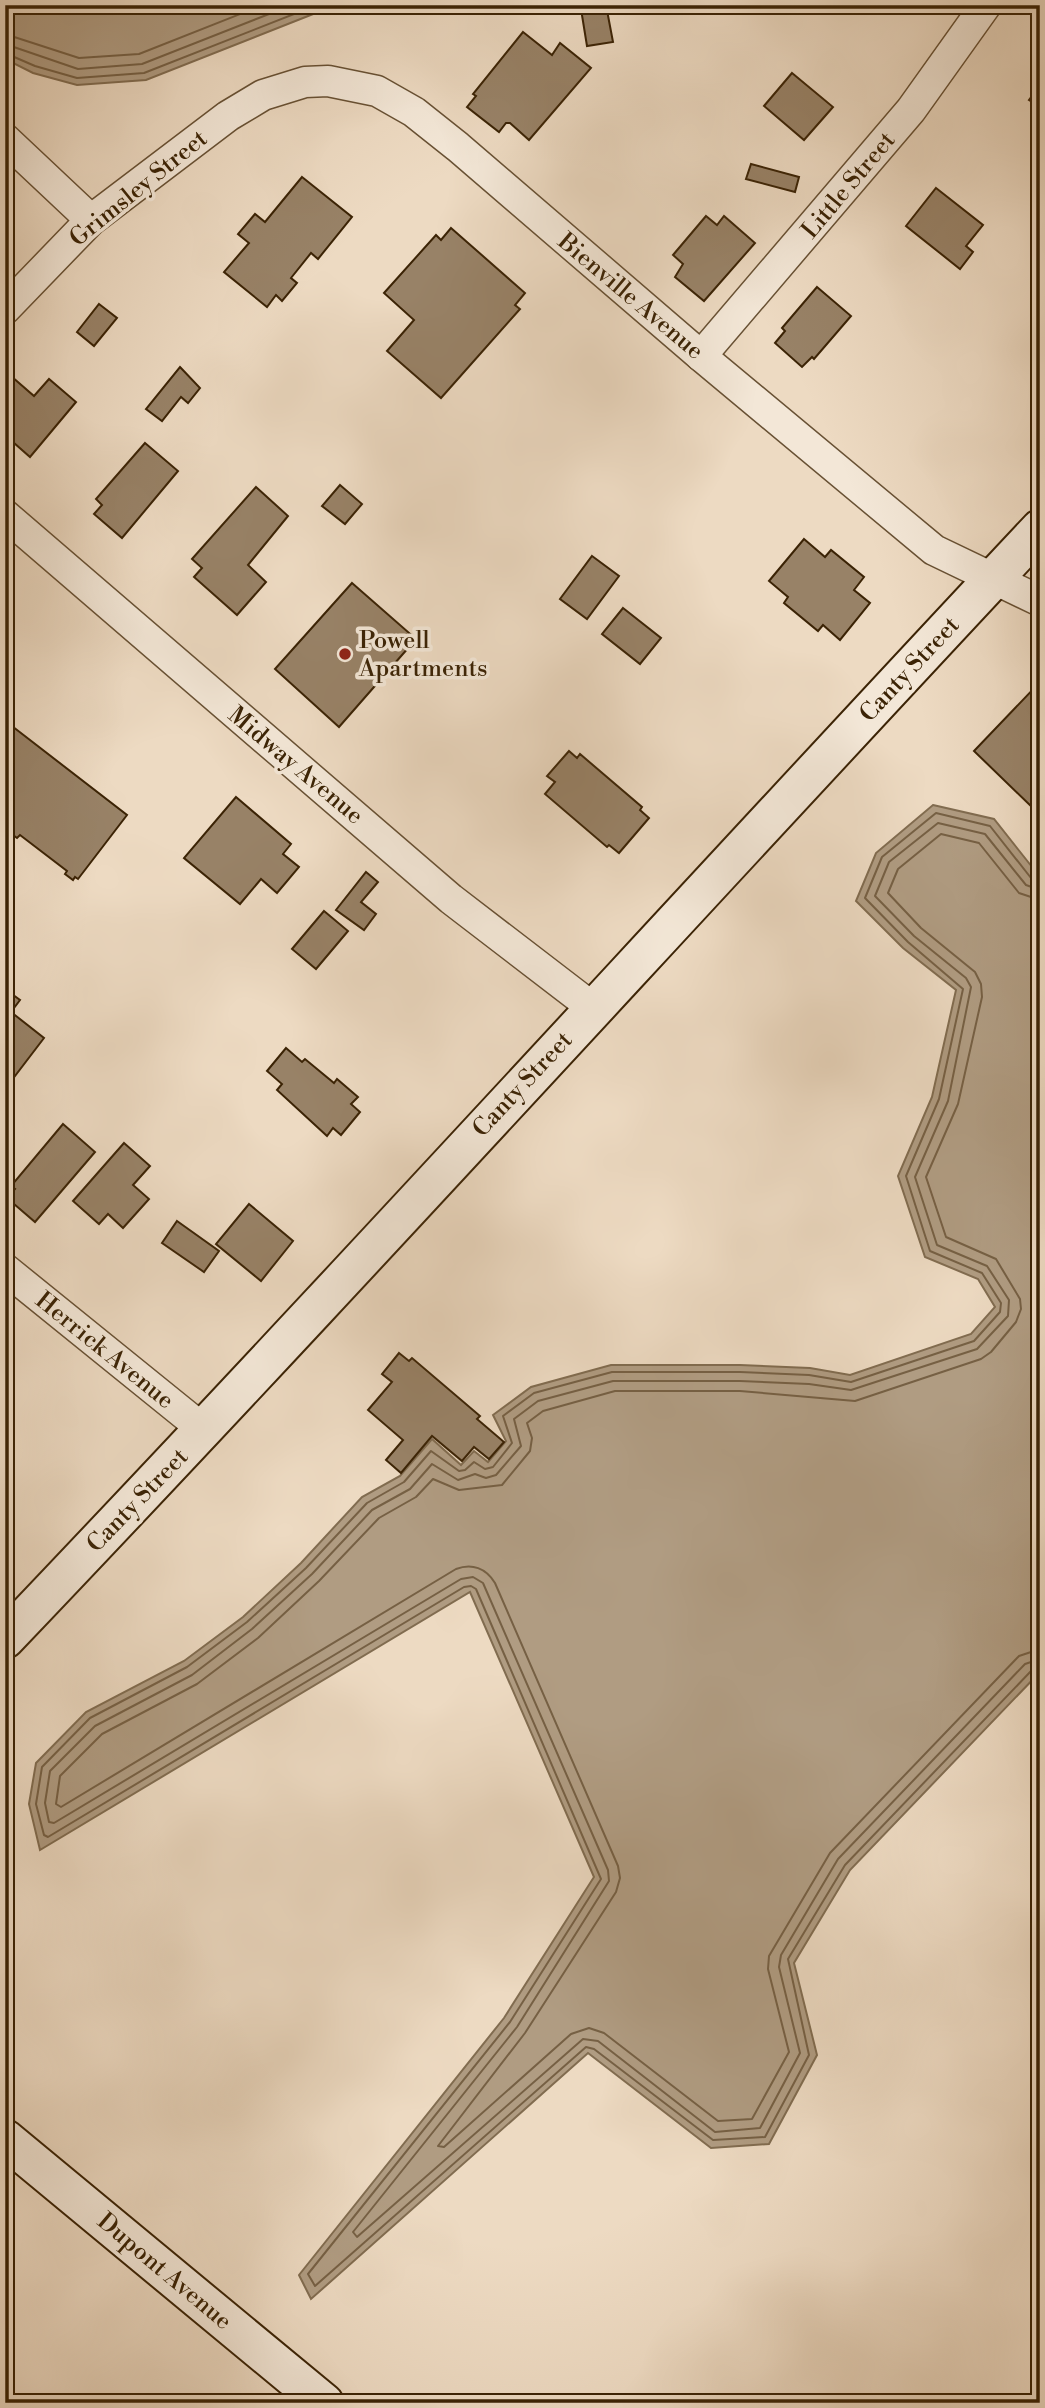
<svg xmlns="http://www.w3.org/2000/svg" width="1045" height="2408" viewBox="0 0 1045 2408" font-family="'Libre Bodoni',serif">
  <style>
    .water { fill: #b09c82; stroke: #816c50; stroke-width: 2 }
    .lines { fill: none; stroke-linecap: round; stroke-linejoin: round }
    .shore { stroke: #766044; stroke-width: 2 }
    .building { fill: #988267; stroke: #3b2305; stroke-width: 2 }
    .street-casing { stroke: #685134; stroke-width: 33 }
    .secondary-casing { stroke: #3b2305; stroke-width: 42 }
    .street { stroke: #f3e7d7; stroke-width: 30 }
    .secondary { stroke: #f3e7d7; stroke-width: 38 }
    .poi-dot { fill: #8f2418; stroke: #f3e7d7; stroke-width: 2.5 }
    .labels { text-anchor: middle; stroke-width: 7; stroke-linejoin: round; paint-order: stroke }
    .street-label { font-size: 24px; fill: #3b2305; stroke: #f3e7d7 }
    .poi-label { font-size: 24px; fill: #3b2305; stroke: #f3e7d7; text-anchor: start }
  </style>
  <rect width="100%" height="100%" fill="#eddac2"/>
  <filter id="stains"><feTurbulence type="fractalNoise" baseFrequency=".00286" numOctaves="4"/><feColorMatrix values="0 0 0 0 .2 0 0 0 0 .09 0 0 0 0 .02 0 0 0 .5 -.17"/></filter>
  <radialGradient id="worn" r=".72"><stop offset=".6" stop-color="#630" stop-opacity="0"/><stop offset="1" stop-color="#630" stop-opacity=".3"/></radialGradient>
  <!-- water -->
  <g class="water">
    <polygon points="5,5 336,5 146,80 77,85 33,73 5,59"/>
    <polygon points="933,805 994,819 1040,877 1040,1672 850,1870 794,1963 817,2055 769,2144 711,2148 588,2053 311,2299 299,2275 504,2018 594,1877 470,1592 40,1850 29,1804 36,1763 86,1712 184,1661 243,1617 301,1563 362,1497 400,1476 432,1439 461,1465 474,1451 488,1462 506,1441 493,1415 531,1387 611,1365 740,1365 810,1368 850,1375 971,1334 995,1307 978,1279 925,1257 898,1176 932,1097 956,990 903,948 856,901 876,853"/>
  </g>
  <g class="lines">
    <!-- shore -->
    <g class="shore">
      <polyline points="5,34 79,58 139,54 263,5"/>
      <polyline points="5,44 78,69 142,64 292,5"/>
      <polyline points="5,53 35,66 77,78 144,73 317,5"/>
      <polyline points="1040,881 1031,878 990,826 936,813 882,857 865,898 908,942 963,989 939,1099 906,1176 930,1251 982,1273 1001,1303 1000,1312 974,1341 851,1382 809,1375 740,1372 612,1372 534,1393 503,1416 512,1443 493,1467 485,1469 474,1462 465,1470 459,1471 431,1451 404,1482 367,1503 306,1568 247,1622 187,1667 90,1718 42,1767 36,1804 44,1835 48,1837 464,1587 471,1586 476,1589 601,1879 510,2022 308,2274 315,2286 586,2047 594,2049 713,2140 765,2137 809,2055 788,1959 845,1865 1032,1670 1040,1668"/>
      <polyline points="1040,890 1026,885 985,834 938,823 889,862 875,896 914,936 966,978 971,987 948,1101 915,1177 937,1245 987,1266 1009,1300 1008,1316 977,1349 851,1390 809,1384 740,1381 613,1381 538,1401 514,1419 521,1446 496,1475 486,1478 475,1474 458,1480 432,1464 410,1489 372,1510 312,1574 252,1629 192,1675 95,1726 50,1771 45,1803 49,1822 54,1823 461,1579 473,1577 483,1583 608,1870 609,1881 517,2027 353,2232 357,2237 583,2039 598,2041 715,2132 760,2128 800,2053 779,1967 781,1955 838,1859 1025,1664 1040,1659"/>
      <path d="M1040,900L1019,893L979,843L941,834L898,869L888,893L921,928L975,972L981,984L982,997L958,1104L926,1177L946,1237L996,1259L1020,1299L1021,1309L1016,1322L991,1352L981,1359L855,1401L740,1391H615L543,1411L527,1423L532,1438L530,1451L502,1485L459,1490L433,1479L416,1497L379,1518L319,1581L258,1638L197,1684L102,1734L60,1776L56,1804L61,1807L456,1569C472,1563 486,1568 495,1583L618,1866L620,1878L616,1892L525,2033L438,2146L444,2147L571,2034L589,2028L604,2033L718,2121L752,2119L789,2052L768,1969L769,1956L830,1853L1019,1656L1040,1649"/>
    </g>
  </g>
  <!-- building -->
  <g class="building">
    <polygon points="606,5 613,42 587,46 581,9"/>
    <polygon points="523,32 552,55 560,43 591,68 529,140 510,123 506,123 499,132 467,107 476,96 473,94"/>
    <polygon points="792,73 833,107 804,140 764,106"/>
    <polygon points="1038,88 1040,89 1040,107 1029,100"/>
    <polygon points="751,164 799,177 795,192 746,179"/>
    <polygon points="302,177 352,217 318,259 311,253 291,278 297,283 282,301 276,295 267,307 224,272 249,243 238,234 255,214 265,222"/>
    <polygon points="936,188 983,225 966,246 973,252 960,269 906,226"/>
    <polygon points="706,216 717,225 724,216 755,243 704,301 675,277 683,264 673,255"/>
    <polygon points="451,228 525,293 515,305 520,309 441,398 387,351 414,320 384,293 436,235 441,240"/>
    <polygon points="817,287 851,316 814,359 812,357 802,367 775,343 785,331 782,328"/>
    <polygon points="99,304 117,318 94,346 77,332"/>
    <polygon points="180,367 200,388 188,403 181,397 162,421 146,409"/>
    <polygon points="11,376 34,396 49,379 76,402 30,457 5,435 5,382"/>
    <polygon points="145,443 178,471 122,538 94,514 102,505 96,499"/>
    <polygon points="340,485 362,504 345,524 322,506"/>
    <polygon points="256,487 288,516 248,565 266,582 237,615 194,577 202,568 192,559"/>
    <polygon points="804,539 825,557 831,550 864,577 854,590 870,603 840,640 823,625 818,631 784,603 788,597 769,581"/>
    <polygon points="592,556 619,576 587,619 560,599"/>
    <polygon points="352,583 416,639 339,727 275,669"/>
    <polygon points="623,608 661,638 640,664 602,634"/>
    <polygon points="1040,682 1040,802 1034,809 974,751"/>
    <polygon points="8,723 127,815 78,879 75,877 73,880 65,874 67,871 20,835 17,838 5,829 9,824 5,822 5,727"/>
    <polygon points="569,751 577,758 580,754 642,807 640,810 649,818 619,853 609,845 607,847 545,794 555,782 547,776"/>
    <polygon points="236,797 291,844 283,854 299,867 277,893 261,879 240,904 184,858"/>
    <polygon points="366,872 378,882 361,902 376,914 364,930 336,910"/>
    <polygon points="324,911 348,931 316,969 292,949"/>
    <polygon points="5,989 20,1000 11,1012 44,1038 5,1089"/>
    <polygon points="286,1048 302,1062 305,1059 334,1083 337,1079 358,1097 351,1104 360,1112 341,1135 333,1128 327,1136 277,1090 282,1084 267,1071"/>
    <polygon points="63,1124 95,1152 35,1222 7,1198 15,1189 11,1186"/>
    <polygon points="124,1143 150,1166 133,1185 149,1199 123,1228 108,1214 99,1224 73,1201"/>
    <polygon points="249,1204 293,1241 261,1281 216,1244"/>
    <polygon points="177,1221 219,1251 204,1272 162,1243"/>
    <polygon points="399,1353 409,1361 412,1358 480,1416 477,1419 504,1442 489,1459 474,1447 462,1461 432,1436 401,1473 386,1460 403,1440 368,1410 392,1382 382,1374"/>
  </g>
  <g class="lines">
    <!-- street casing -->
    <g class="street-casing">
      <g id="street">
        <polyline points="5,139 91,220"/>
        <polyline points="5,309 91,220 228,116 263,95 305,82 328,81 377,91 414,112 458,147 701,356 934,550 1040,601"/>
        <polyline points="701,356 911,110 986,5"/>
        <polyline points="5,515 451,899 593,1008"/>
        <polyline points="5,1269 204,1430"/>
      </g>
    </g>
    <!-- secondary casing -->
    <g class="secondary-casing">
      <g id="secondary">
        <path d="M5,1639C354,1273 694,898 1040,529"/>
        <polyline points="5,2139 324,2403"/>
      </g>
    </g>
    <!-- street -->
    <use href="#street" class="street"/>
    <!-- secondary -->
    <use href="#secondary" class="secondary"/>
  </g>
  <!-- markers -->
  <circle class="poi-dot" cx="345" cy="654" r="7"/>
  <g class="labels">
    <!-- street labels -->
    <g class="street-label">
      <text transform="translate(848 185) rotate(-50)" y="8">Little Street</text>
      <text transform="translate(138 188) rotate(-39)" y="8">Grimsley Street</text>
      <text transform="translate(631 296) rotate(40)" y="8">Bienville Avenue</text>
      <text transform="translate(909 669) rotate(-47)" y="8">Canty Street</text>
      <text transform="translate(296 765) rotate(40)" y="8">Midway Avenue</text>
      <text transform="translate(522 1084) rotate(-47)" y="8">Canty Street</text>
      <text transform="translate(105 1350) rotate(39)" y="8">Herrick Avenue</text>
      <text transform="translate(137 1500) rotate(-46)" y="8">Canty Street</text>
      <text transform="translate(165 2271) rotate(40)" y="8">Dupont Avenue</text>
    </g>
    <!-- poi labels -->
    <g class="poi-label">
      <text x="359" y="648">Powell<tspan x="359" dy="28">Apartments</tspan></text>
    </g>
  </g>
  <!-- margin -->
  <rect width="1045" height="2408" fill="none" stroke="#eddac2" stroke-width="28"/>
  <rect x="7" y="7" width="1031" height="2394" fill="none" stroke="#3b2305" stroke-width="3.5"/>
  <rect x="14" y="14" width="1017" height="2380" fill="none" stroke="#3b2305" stroke-width="2"/>
  <rect width="100%" height="100%" filter="url(#stains)"/>
  <rect width="100%" height="100%" fill="url(#worn)"/>
</svg>
